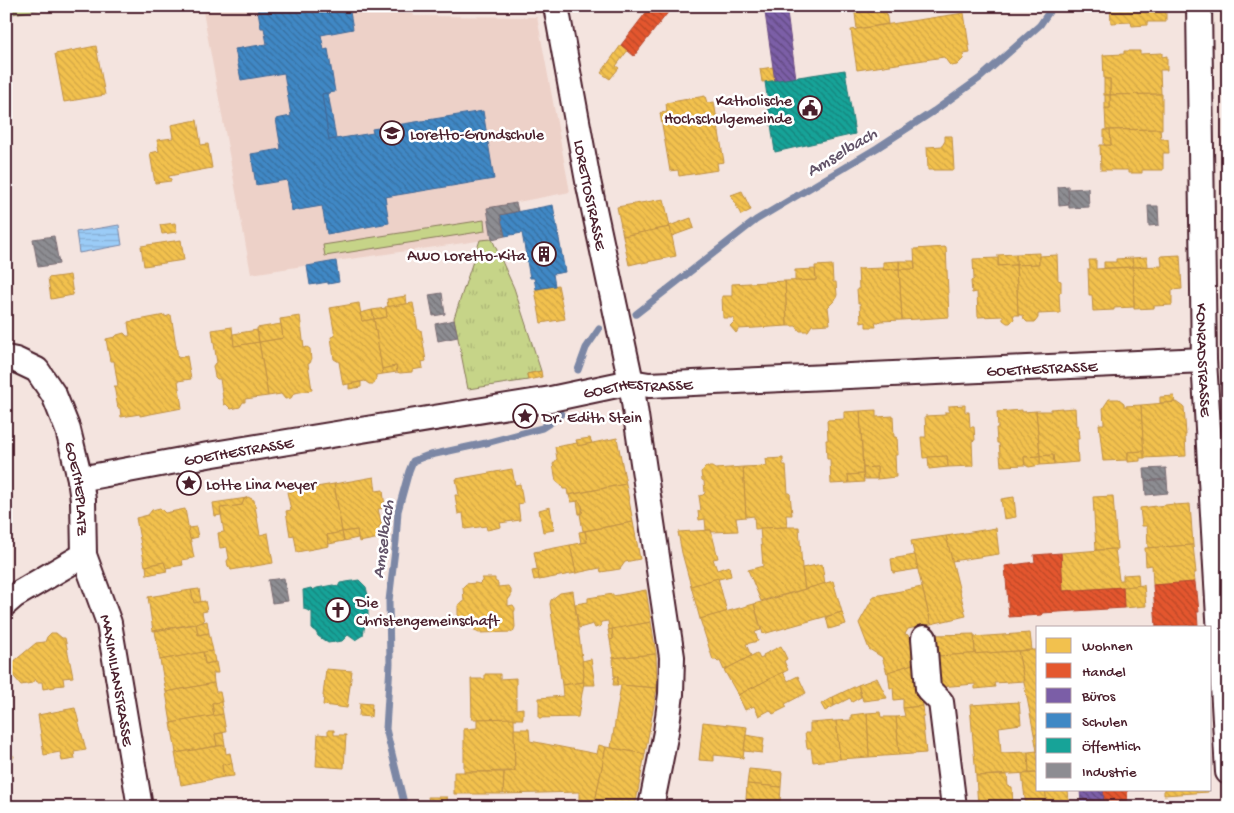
<svg xmlns="http://www.w3.org/2000/svg" width="1234" height="813" viewBox="0 0 1234 813" font-family="'Gochi Hand',sans-serif">
  <style>
    .built { fill: #edd1c8 }
    .grass { fill: url(#grass-tufts); stroke: #887a5a }
    .pitch { fill: #c6d488; stroke: #887a5a }
    .water { fill: url(#water-rules); stroke: #7b87a5 }
    .homes { fill: url(#homes-back-hatch); stroke: #c09044 }
    .shops { fill: url(#shops-back-hatch); stroke: #b6462d }
    .offices { fill: url(#offices-back-hatch); stroke: #6c4b82 }
    .schools { fill: url(#schools-back-hatch); stroke: #426897 }
    .public { fill: url(#public-back-hatch); stroke: #267b77 }
    .industry { fill: url(#industry-back-hatch); stroke: #796c73 }
    .lines { fill: none; stroke-linecap: round; stroke-linejoin: round }
    .stream { stroke: #7b87a5; stroke-width: 7 }
    .minor-casing { stroke: #4a1f2b; stroke-width: 28 }
    .minor { stroke: #fff; stroke-width: 24 }
    .labels { text-anchor: middle; stroke-width: 5; stroke-linejoin: round; paint-order: stroke }
    .poi-label { font-size: 16px; fill: #4a1f2b; stroke: #fff; text-anchor: start }
    .street-label { font-size: 16px; fill: #4a1f2b; stroke: #fff }
    .water-label { font-size: 18px; font-style: italic; fill: #625368; stroke: #fff }
  </style>
  <defs>
    <pattern id="grass-tufts" width="24" height="20" patternUnits="userSpaceOnUse" patternTransform="scale(1.25)"><rect width="24" height="20" fill="#c6d488"/><path d="M3 7l-1-3M5 7V3M7 7l1-3M15 17l-1-3M17 17v-4M19 17l1-3" fill="none" stroke="#acb676"/></pattern>
    <pattern id="water-rules" width="6" height="5" patternUnits="userSpaceOnUse" patternTransform="scale(1.25)"><rect width="6" height="5" fill="#9bccf7"/><path d="M0 2.5h6" fill="none" stroke="#87afd4"/></pattern>
    <pattern id="homes-back-hatch" width="6" height="6" patternUnits="userSpaceOnUse" patternTransform="scale(1.25)"><rect width="6" height="6" fill="#f2c14e"/><path d="M-1 5l2 2M0 0l6 6M5-1l2 2" fill="none" stroke="#d1a544"/></pattern>
    <pattern id="shops-back-hatch" width="6" height="6" patternUnits="userSpaceOnUse" patternTransform="scale(1.25)"><rect width="6" height="6" fill="#e4572e"/><path d="M-1 5l2 2M0 0l6 6M5-1l2 2" fill="none" stroke="#bb4727"/></pattern>
    <pattern id="offices-back-hatch" width="6" height="6" patternUnits="userSpaceOnUse" patternTransform="scale(1.25)"><rect width="6" height="6" fill="#7b5ea7"/><path d="M-1 5l2 2M0 0l6 6M5-1l2 2" fill="none" stroke="#624980"/></pattern>
    <pattern id="schools-back-hatch" width="6" height="6" patternUnits="userSpaceOnUse" patternTransform="scale(1.25)"><rect width="6" height="6" fill="#3f88c5"/><path d="M-1 5l2 2M0 0l6 6M5-1l2 2" fill="none" stroke="#376fa0"/></pattern>
    <pattern id="public-back-hatch" width="6" height="6" patternUnits="userSpaceOnUse" patternTransform="scale(1.25)"><rect width="6" height="6" fill="#17a398"/><path d="M-1 5l2 2M0 0l6 6M5-1l2 2" fill="none" stroke="#17847c"/></pattern>
    <pattern id="industry-back-hatch" width="6" height="6" patternUnits="userSpaceOnUse" patternTransform="scale(1.25)"><rect width="6" height="6" fill="#8d8d92"/><path d="M-1 5l2 2M0 0l6 6M5-1l2 2" fill="none" stroke="#757377"/></pattern>
  </defs>
  <rect width="100%" height="100%" fill="#f4e4df"/>
  <filter id="ink" filterUnits="userSpaceOnUse"><feTurbulence type="fractalNoise" baseFrequency=".02" numOctaves="2"/><feDisplacementMap in="SourceGraphic" scale="10" xChannelSelector="R" yChannelSelector="G"/><feConvolveMatrix kernelMatrix="1 2 1 2 8 2 1 2 1" color-interpolation-filters="sRGB"/></filter>
  <g filter="url(#ink)">
    <!-- built -->
    <polygon class="built" points="202,6 411,6 414,16 537,17 570,192 487,208 492,239 336,261 251,274"/>
    <!-- grass -->
    <g class="grass">
      <polygon points="6,6 62,6 6,15"/>
      <polygon points="492,239 514,288 541,371 527,374 528,380 468,389 454,318 480,240"/>
    </g>
    <!-- pitch -->
    <polygon class="pitch" points="484,220 485,231 325,256 323,245"/>
    <!-- water -->
    <polygon class="water" points="119,225 122,245 79,253 76,232"/>
    <!-- homes -->
    <g class="homes">
      <polygon points="854,6 885,6 888,24 857,29"/>
      <polygon points="1110,6 1166,6 1166,22 1147,22 1147,25 1132,26 1131,22 1111,23"/>
      <polygon points="964,13 970,53 964,54 963,59 957,65 951,66 949,64 944,57 857,70 851,30"/>
      <polygon points="621,45 628,50 616,66 619,68 610,79 601,73"/>
      <polygon points="96,46 105,95 64,102 55,54"/>
      <polygon points="1124,51 1140,51 1140,54 1162,53 1162,57 1167,56 1167,70 1160,70 1161,94 1110,95 1110,79 1104,79 1103,55 1124,54"/>
      <polygon points="773,67 775,81 762,82 760,69"/>
      <rect x="1104" y="79" width="6" height="16"/>
      <polygon points="1162,94 1162,129 1106,130 1105,108 1110,108 1110,95"/>
      <rect x="1105" y="95" width="5" height="13"/>
      <polygon points="705,96 707,103 714,102 724,162 717,163 718,170 679,176 678,170 670,171 660,113 667,112 666,103"/>
      <polygon points="197,120 201,145 208,144 212,168 169,176 169,178 171,179 171,181 155,183 150,153 159,151 157,140 173,138 171,125"/>
      <polygon points="1160,129 1161,139 1168,139 1169,153 1163,153 1163,170 1142,170 1142,173 1128,173 1128,170 1101,170 1100,145 1111,145 1110,130"/>
      <polygon points="1104,130 1110,130 1111,145 1104,145"/>
      <polygon points="945,136 952,136 954,170 928,170 927,147 942,146 945,141"/>
      <rect x="1226" y="159" width="2" height="36"/>
      <polygon points="742,191 751,210 741,215 731,195"/>
      <polygon points="1226,195 1228,195 1228,230 1227,230"/>
      <polygon points="664,199 670,227 623,236 617,207"/>
      <polygon points="691,218 694,228 672,236 669,226"/>
      <polygon points="175,223 177,232 162,234 160,225"/>
      <polygon points="670,227 676,256 642,263 642,262 629,265 623,236"/>
      <polygon points="181,240 184,260 144,266 141,246"/>
      <polygon points="946,247 949,317 902,320 899,269 915,269 914,249"/>
      <polygon points="1039,253 1039,264 1016,265 1016,254"/>
      <polygon points="1016,254 1016,265 998,266 998,255"/>
      <polygon points="1057,255 1058,280 1061,281 1061,292 1059,294 1060,313 1038,314 1038,318 1035,322 1027,322 1024,319 1023,315 1018,315 1016,265 1039,264 1039,256"/>
      <polygon points="1180,255 1182,289 1172,290 1172,305 1154,306 1154,308 1134,309 1133,267 1162,266 1161,256"/>
      <polygon points="1147,257 1148,266 1133,267 1132,258"/>
      <polygon points="998,258 998,266 1016,265 1018,315 1013,315 1014,319 1010,323 1007,323 1003,320 1003,316 978,317 977,292 972,293 971,281 974,279 973,259"/>
      <polygon points="1132,258 1133,267 1104,268 1104,262 1116,262 1116,259"/>
      <polygon points="1089,260 1096,260 1096,269 1133,267 1134,307 1114,308 1114,310 1093,311 1092,295 1089,295 1088,269 1090,269"/>
      <polygon points="899,261 914,261 915,269 899,269"/>
      <polygon points="899,261 899,269 883,270 883,262"/>
      <polygon points="832,265 833,282 836,282 837,295 835,300 828,307 830,324 812,325 808,331 800,331 796,326 787,326 785,281 816,280 815,266"/>
      <polygon points="883,268 883,270 899,269 902,320 880,321 879,322 875,322 876,327 866,327 866,322 861,323 860,303 858,303 857,289 859,289 858,269"/>
      <polygon points="815,269 816,280 795,281 795,270"/>
      <polygon points="70,275 73,295 51,299 48,278"/>
      <polygon points="785,281 787,326 739,329 736,333 730,326 734,322 734,318 723,318 722,296 732,296 732,284"/>
      <polygon points="558,285 565,319 541,323 535,290"/>
      <polygon points="406,296 407,304 388,307 387,299"/>
      <polygon points="359,303 362,321 374,319 383,374 376,375 376,379 374,384 369,384 365,381 343,385 339,362 334,359 331,337 335,336 330,308"/>
      <polygon points="413,303 418,330 421,330 426,361 422,362 423,368 412,370 412,372 400,373 397,372 396,366 382,369 374,319 387,317 385,307"/>
      <polygon points="386,308 387,317 374,319 372,310"/>
      <polygon points="372,310 374,319 362,321 360,313"/>
      <polygon points="165,315 165,317 171,315 178,358 187,356 191,379 178,381 182,408 140,416 140,414 121,417 120,408 118,408 114,386 118,386 114,361 110,361 106,339 115,337 117,335 124,333 127,336 130,336 128,322"/>
      <polygon points="300,316 304,348 307,347 310,349 311,361 310,363 308,364 312,390 294,393 291,398 285,399 281,394 268,396 259,342 283,338 280,319"/>
      <polygon points="281,324 283,338 259,342 257,328"/>
      <polygon points="232,327 234,346 259,342 268,396 245,399 245,402 243,402 240,407 231,409 226,404 224,405 220,379 217,379 215,377 213,366 215,363 217,363 212,330"/>
      <polygon points="257,330 259,342 234,346 233,334"/>
      <polygon points="396,366 397,372 383,374 382,369"/>
      <polygon points="541,371 542,377 528,380 527,374"/>
      <polygon points="361,382 361,387 349,389 349,384"/>
      <polygon points="1174,396 1175,402 1160,403 1160,397"/>
      <polygon points="1109,399 1119,399 1124,403 1124,406 1141,405 1144,451 1128,452 1128,460 1103,461 1099,424 1104,424 1103,408"/>
      <polygon points="1177,402 1184,407 1186,435 1185,435 1186,456 1144,458 1141,405"/>
      <polygon points="965,405 965,412 969,412 970,427 974,427 975,440 972,441 973,466 948,467 947,456 923,458 921,437 926,437 925,416 945,415 945,412 949,412 949,406"/>
      <polygon points="1062,408 1062,409 1075,408 1076,426 1078,425 1079,439 1077,439 1078,462 1054,464 1053,455 1040,456 1036,411 1051,411 1051,409"/>
      <polygon points="876,410 876,417 893,416 894,437 897,437 898,455 895,455 896,477 877,479 877,467 863,468 860,411"/>
      <polygon points="1022,410 1022,412 1036,411 1040,456 1024,457 1025,465 1001,466 999,443 997,443 996,428 998,428 997,412"/>
      <polygon points="860,411 863,474 848,475 849,483 831,484 830,459 827,459 826,440 828,440 827,420 844,419 844,412"/>
      <polygon points="590,438 592,443 578,446 576,440"/>
      <polygon points="617,438 626,484 568,495 567,489 563,489 562,486 556,481 553,464 557,459 555,447 577,443 578,446"/>
      <polygon points="1144,451 1144,458 1140,458 1140,461 1128,462 1128,452"/>
      <polygon points="1053,455 1054,464 1040,465 1040,456"/>
      <polygon points="947,456 948,467 929,469 928,457"/>
      <polygon points="1040,456 1040,465 1029,467 1025,465 1024,457"/>
      <polygon points="783,458 783,465 786,465 788,493 790,493 792,515 786,515 787,527 755,529 754,516 746,517 743,467 767,466 766,459"/>
      <polygon points="706,467 712,467 715,469 743,467 746,517 736,518 738,531 712,532 711,530 706,530 705,519 699,520 698,511 701,510 699,496 703,495 705,493 704,481 702,480 701,472"/>
      <polygon points="877,467 877,479 864,479 863,468"/>
      <polygon points="512,469 515,485 520,484 523,503 518,504 520,520 500,523 501,527 487,530 486,526 465,529 463,513 458,514 455,495 459,495 456,479"/>
      <polygon points="863,474 864,482 849,483 848,475"/>
      <polygon points="374,477 376,491 383,490 385,508 378,509 382,526 379,526 380,538 359,542 357,530 342,532 334,484"/>
      <polygon points="334,484 342,532 327,535 329,546 297,552 294,535 290,536 286,511 291,510 287,492"/>
      <polygon points="626,484 633,522 583,531 580,514 582,513 583,509 582,506 579,501 571,502 569,495"/>
      <polygon points="1113,496 1117,549 1096,550 1093,497"/>
      <polygon points="248,497 254,500 260,535 268,533 273,563 231,570 230,568 228,566 227,561 229,558 227,547 220,548 218,533 224,532 220,508 242,505 244,499"/>
      <polygon points="1014,497 1016,517 1004,519 1001,499"/>
      <polygon points="247,498 244,499 242,505 220,508 221,515 215,516 213,503"/>
      <polygon points="577,501 579,501 582,506 582,513 579,514"/>
      <polygon points="1174,504 1174,505 1190,504 1193,545 1148,548 1147,526 1142,526 1140,508"/>
      <polygon points="550,507 554,530 543,532 539,510"/>
      <polygon points="160,508 165,513 185,509 194,558 182,560 183,565 166,568 164,562 145,566 136,518 148,515 152,510"/>
      <polygon points="633,522 640,559 625,562 620,569 601,572 600,568 576,573 570,545 587,542 585,531"/>
      <polygon points="196,527 198,537 190,539 188,528"/>
      <polygon points="787,527 799,527 802,568 805,589 761,601 748,570 763,566 760,528"/>
      <polygon points="996,528 999,554 952,561 946,536"/>
      <polygon points="357,530 358,538 344,541 342,532"/>
      <polygon points="711,530 718,558 713,559 717,570 729,566 731,576 691,586 682,553 678,532"/>
      <polygon points="585,531 587,542 581,543 579,532"/>
      <polygon points="342,532 344,541 329,544 327,535"/>
      <polygon points="946,536 966,616 931,624 911,541"/>
      <polygon points="570,545 576,573 539,580 534,552"/>
      <polygon points="1193,545 1196,573 1194,573 1195,582 1153,585 1152,565 1146,566 1145,548"/>
      <polygon points="1115,549 1119,580 1123,580 1123,575 1138,574 1139,586 1063,591 1061,553"/>
      <polygon points="915,555 918,569 893,573 891,559"/>
      <polygon points="164,562 167,571 147,575 146,566"/>
      <polygon points="822,564 825,584 805,589 802,568"/>
      <polygon points="538,570 539,579 534,580 532,571"/>
      <polygon points="482,578 495,578 495,581 498,583 498,587 508,586 511,590 511,596 508,600 508,606 513,605 515,608 515,610 514,612 515,627 513,632 479,633 475,631 474,618 461,618 458,615 458,606 460,603 464,602 463,587 466,584 475,583 479,584 482,581"/>
      <polygon points="718,578 727,612 700,619 691,586"/>
      <polygon points="833,581 842,612 763,634 754,604"/>
      <polygon points="1144,585 1146,606 1124,608 1123,587"/>
      <polygon points="922,587 931,624 908,629 905,634 908,635 918,662 887,673 882,657 869,649 859,623 874,596"/>
      <polygon points="199,589 201,602 194,603 191,590"/>
      <polygon points="191,590 194,603 205,601 207,611 202,612 204,622 153,631 148,597"/>
      <polygon points="646,590 651,622 609,630 608,621 601,622 601,626 595,628 593,624 579,628 575,604 588,602 588,598 613,594 613,596"/>
      <polygon points="573,591 584,673 584,682 562,685 550,604 551,600 560,593"/>
      <polygon points="754,604 761,630 755,632 758,641 746,644 751,656 724,670 720,661 718,662 716,660 713,660 700,619"/>
      <polygon points="842,612 846,624 829,629 826,617"/>
      <polygon points="207,621 209,633 198,635 196,624"/>
      <polygon points="651,622 656,654 613,658 610,640 613,639 612,629"/>
      <polygon points="196,624 198,635 209,633 213,651 160,660 155,631"/>
      <polygon points="612,629 613,639 610,640 608,630"/>
      <polygon points="51,633 56,633 62,638 65,638 73,677 63,678 64,685 55,686 55,687 43,689 42,682 37,682 35,679 32,683 21,685 11,673 12,663 36,643 45,642 47,637"/>
      <polygon points="1030,633 1032,650 975,654 974,637"/>
      <polygon points="974,634 975,654 937,656 934,637 933,635"/>
      <polygon points="781,646 787,659 784,661 788,670 738,695 724,670 757,653 760,659 764,657 763,655"/>
      <polygon points="1032,650 1038,650 1038,734 1034,734 1018,651"/>
      <polygon points="213,651 215,662 205,664 203,652"/>
      <polygon points="1018,651 1024,681 994,683 995,687 975,689 975,684 940,687 937,656"/>
      <polygon points="203,652 205,664 216,662 218,673 213,673 214,683 166,692 160,660"/>
      <polygon points="656,654 657,688 617,685 618,677 614,676 613,658"/>
      <polygon points="591,659 595,685 583,685 584,673 582,661"/>
      <polygon points="919,662 923,706 903,708 903,699 894,700 893,688 890,688 888,672"/>
      <polygon points="326,669 352,671 347,708 323,705 324,696 323,696"/>
      <polygon points="783,672 788,681 798,676 806,693 785,704 787,707 773,714 770,710 759,716 754,706 745,710 738,695"/>
      <polygon points="485,674 500,674 500,679 516,678 516,709 523,708 523,719 472,719 471,679 485,679"/>
      <polygon points="614,677 618,677 617,685 613,685"/>
      <polygon points="877,678 887,698 863,701 858,685"/>
      <polygon points="584,682 578,717 539,718 539,698 563,696 562,685"/>
      <polygon points="214,683 216,692 220,692 222,702 212,703 214,716 171,723 166,692"/>
      <polygon points="621,685 657,688 645,754 611,748"/>
      <polygon points="858,685 861,697 852,702 850,698 834,706 833,697"/>
      <polygon points="833,697 834,706 825,711 821,704"/>
      <polygon points="221,702 223,714 214,716 212,703"/>
      <polygon points="1019,702 1021,724 999,727 1001,753 1028,752 1029,773 976,776 970,705"/>
      <polygon points="360,703 372,704 371,717 359,716"/>
      <polygon points="923,706 924,716 922,716 926,753 899,755 896,717 905,716 903,708"/>
      <polygon points="75,708 86,750 74,752 75,759 62,761 60,752 44,755 38,715"/>
      <polygon points="880,712 881,717 896,717 899,755 869,757 867,713"/>
      <polygon points="867,713 869,757 840,759 836,721 851,720 851,715"/>
      <polygon points="223,714 226,732 215,734 217,746 176,753 171,723"/>
      <polygon points="514,718 515,771 464,772 464,729 477,728 477,719"/>
      <polygon points="836,721 840,759 813,762 811,748 807,748 805,733 810,733 810,723"/>
      <polygon points="703,722 747,727 743,758 714,755 714,761 699,760"/>
      <polygon points="514,729 529,729 530,741 597,754 599,745 606,747 594,807 578,807 579,800 579,792 503,794 504,772 515,771"/>
      <polygon points="328,730 334,730 334,735 346,735 344,768 316,766 318,734 328,735"/>
      <polygon points="223,733 225,745 217,746 215,734"/>
      <polygon points="1034,734 1038,734 1038,752 1037,751"/>
      <polygon points="746,735 764,738 762,753 744,751"/>
      <polygon points="6,738 9,740 11,754 14,756 9,766 6,765"/>
      <polygon points="225,745 226,754 230,753 232,763 222,765 224,777 181,785 175,753"/>
      <polygon points="606,747 645,754 635,807 594,807"/>
      <polygon points="1037,751 1038,773 1029,773 1028,752"/>
      <polygon points="232,763 234,776 224,777 222,765"/>
      <polygon points="749,769 782,772 781,787 747,784"/>
      <polygon points="454,772 504,772 503,794 454,794"/>
      <polygon points="1038,773 1038,789 1045,789 1047,803 1026,807 1022,774"/>
      <polygon points="1007,775 1008,786 1012,787 1013,806 978,807 976,776"/>
      <polygon points="747,784 781,787 780,802 746,799"/>
      <polygon points="1045,789 1068,789 1069,804 1058,804 1058,801 1047,801"/>
      <polygon points="1164,789 1208,789 1208,792 1164,795"/>
      <polygon points="428,797 447,797 449,807 430,807"/>
      <polygon points="1047,801 1058,801 1058,807 1027,807 1047,803"/>
    </g>
    <!-- shops -->
    <g class="shops">
      <polygon points="651,6 673,6 634,56 621,45"/>
      <polygon points="1061,553 1063,591 1123,587 1124,608 1042,613 1042,615 1009,617 1005,566 1035,562 1034,555"/>
      <polygon points="1195,582 1196,592 1197,592 1199,612 1197,612 1198,625 1156,627 1153,585"/>
      <polygon points="1103,789 1127,789 1128,807 1104,807"/>
    </g>
    <!-- offices -->
    <g class="offices">
      <polygon points="764,6 786,6 796,78 775,81"/>
      <polygon points="1080,789 1103,789 1104,806 1081,805"/>
      <polygon points="1058,804 1069,804 1104,807 1058,807"/>
    </g>
    <!-- schools -->
    <g class="schools">
      <polygon points="257,6 289,6 290,11 305,9 305,6 349,6 353,29 321,35 324,50 328,49 335,92 322,94 329,140 373,133 372,129 483,111 494,179 385,197 389,223 327,234 322,206 292,211 287,180 256,185 251,154 281,149 276,119 291,116 284,73 241,80 235,49 267,44 264,28 261,28"/>
      <polygon points="328,93 336,139 329,140 322,94"/>
      <polygon points="553,205 565,272 553,274 555,286 536,289 534,278 530,278 522,233 505,236 500,215"/>
      <polygon points="336,261 339,282 328,284 328,282 310,285 307,266"/>
    </g>
    <!-- public -->
    <g class="public">
      <polygon points="845,70 855,134 775,152 765,82"/>
      <polygon points="359,580 366,587 370,604 368,607 368,624 365,625 363,635 355,640 348,635 342,641 328,643 318,636 316,632 312,629 312,612 304,609 303,590 311,588 313,590 317,588 333,585 338,587 340,583"/>
    </g>
    <!-- industry -->
    <g class="industry">
      <polygon points="1068,186 1069,205 1059,206 1058,187"/>
      <polygon points="1088,188 1089,207 1069,208 1068,189"/>
      <polygon points="516,203 518,211 500,215 505,236 492,239 487,208"/>
      <polygon points="1148,206 1158,206 1159,225 1149,226"/>
      <polygon points="54,236 59,264 38,267 33,239"/>
      <polygon points="442,293 445,314 433,316 429,295"/>
      <polygon points="454,320 458,337 438,341 435,324"/>
      <polygon points="1166,468 1167,479 1145,481 1144,469"/>
      <polygon points="1167,479 1168,493 1146,495 1145,481"/>
      <polygon points="284,578 288,601 272,603 268,580"/>
    </g>
    <g class="lines">
      <!-- stream -->
      <g class="stream">
        <polyline points="636,314 756,220 877,148 934,111 980,78 1040,25 1053,6"/>
        <polyline points="578,370 586,348 599,329"/>
        <polyline points="405,807 386,729 390,664 389,601 396,541 398,511 409,471 413,461 426,456 486,443 542,428 553,421 561,414"/>
      </g>
      <!-- minor casing -->
      <g class="minor-casing">
        <g id="minor">
          <path id="s1" d="M556,6L588,181L631,382L672,657L671,694L666,732L651,807"/>
          <path id="s2" d="M1199,6L1204,360L1228,772"/>
          <path id="s3" d="M6,358L16,360L37,370L54,395L68,430L80,479L83,500L84,555L109,623L140,807"/>
          <path id="s4" d="M80,479L208,455L551,399L631,382L649,385L1204,360"/>
          <polyline points="6,603 14,596 84,555"/>
          <polyline points="924,638 928,689 941,702 954,807"/>
        </g>
      </g>
      <!-- minor -->
      <use href="#minor" class="minor"/>
    </g>
  </g>
  <!-- icons -->
  <defs>
    <g id="civic-ring" transform="scale(1.25)"><circle r="9.5" fill="#fff" stroke="#4a1f2b" stroke-width="1.5"/><path d="M-.6-6.5H3V-4.5H.6V-3L4-1V1h2V6H-6V1h2V-1L-.6-3ZM-1.2 2.5V6h2.4V2.5Z" fill="#4a1f2b"/></g>
    <g id="school-ring" transform="scale(1.25)"><circle r="9.5" fill="#fff" stroke="#4a1f2b" stroke-width="1.5"/><path d="M0-5L7-2L0 1L-7-2ZM-4 1L0 2.5L4 1V4Q0 6-4 4Z" fill="#4a1f2b"/></g>
    <g id="building-ring" transform="scale(1.25)"><circle r="9.5" fill="#fff" stroke="#4a1f2b" stroke-width="1.5"/><path d="M-4-6H4V6H1V3H-1V6H-4ZM-2.5-4.3h1.7v1.8h-1.7ZM.8-4.3h1.7v1.8H.8ZM-2.5-1h1.7V.8h-1.7ZM.8-1h1.7V.8H.8Z" fill="#4a1f2b"/></g>
    <g id="sight-ring" transform="scale(1.25)"><circle r="9.5" fill="#fff" stroke="#4a1f2b" stroke-width="1.5"/><path d="M0-6L1.8-2.2L6-1.7L2.9 1.2L3.7 5.4L0 3.3L-3.7 5.4L-2.9 1.2L-6-1.7L-1.8-2.2Z" fill="#4a1f2b"/></g>
    <g id="church-ring" transform="scale(1.25)"><circle r="9.5" fill="#fff" stroke="#4a1f2b" stroke-width="1.5"/><path d="M-1.2-6h2.4v3.5h3.3v2.4h-3.3V6h-2.4V-.1h-3.3v-2.4h3.3Z" fill="#4a1f2b"/></g>
  </defs>
  <g fill-rule="evenodd">
    <use href="#civic-ring" x="810" y="108"/>
    <use href="#school-ring" x="392" y="133"/>
    <use href="#building-ring" x="544" y="254"/>
    <use href="#sight-ring" x="525" y="416"/>
    <use href="#sight-ring" x="189" y="483"/>
    <use href="#church-ring" x="338" y="610"/>
  </g>
  <g class="labels">
    <!-- poi labels -->
    <g class="poi-label">
      <text x="792" y="105" text-anchor="end">Katholische<tspan x="792" dy="18">Hochschulgemeinde</tspan></text>
      <text x="410" y="139">Loretto-Grundschule</text>
      <text x="526" y="260" text-anchor="end">AWO Loretto-Kita</text>
      <text x="542" y="422">Dr. Edith Stein</text>
      <text x="206" y="489">Lotte Lina Meyer</text>
      <text x="356" y="607">Die<tspan x="356" dy="18">Christengemeinschaft</tspan></text>
    </g>
    <!-- street labels -->
    <g class="street-label">
      <text dy="6" stroke="none"><textPath href="#s1" startOffset="192">LORETTOSTRASSE</textPath></text>
      <text dy="6" stroke="none"><textPath href="#s2" startOffset="354">KONRADSTRASSE</textPath></text>
      <text dy="6" stroke="none"><textPath href="#s4" startOffset="971">GOETHESTRASSE</textPath></text>
      <text dy="6" stroke="none"><textPath href="#s4" startOffset="566">GOETHESTRASSE</textPath></text>
      <text dy="6" stroke="none"><textPath href="#s4" startOffset="161">GOETHESTRASSE</textPath></text>
      <text dy="6" stroke="none"><textPath href="#s3" startOffset="161">GOETHEPLATZ</textPath></text>
      <text dy="6" stroke="none"><textPath href="#s3" startOffset="358">MAXIMILIANSTRASSE</textPath></text>
    </g>
    <!-- water labels -->
    <g class="water-label">
      <text transform="translate(841 151) rotate(-31)" y="6">Amselbach</text>
      <text transform="translate(382 539) rotate(-82)" y="6">Amselbach</text>
    </g>
  </g>
  <!-- margin -->
  <rect width="1234" height="813" fill="none" stroke="#fff" stroke-width="25"/>
  <rect x="12" y="12" width="1209" height="788" fill="none" stroke="#4a1f2b" stroke-width="2" filter="url(#ink)"/>
  <!-- legend -->
  <rect x="1036" y="626" width="175" height="165" fill="#ffffff" stroke="#b7a5aa"/>
  <rect x="1046" y="638" width="25" height="15" fill="#f2c14e" stroke="#b7a5aa"/>
  <text x="1082" y="650" font-size="15" fill="#4a1f2b">Wohnen</text>
  <rect x="1046" y="663" width="25" height="15" fill="#e4572e" stroke="#b7a5aa"/>
  <text x="1082" y="676" font-size="15" fill="#4a1f2b">Handel</text>
  <rect x="1046" y="688" width="25" height="15" fill="#7b5ea7" stroke="#b7a5aa"/>
  <text x="1082" y="700" font-size="15" fill="#4a1f2b">Büros</text>
  <rect x="1046" y="713" width="25" height="15" fill="#3f88c5" stroke="#b7a5aa"/>
  <text x="1082" y="726" font-size="15" fill="#4a1f2b">Schulen</text>
  <rect x="1046" y="738" width="25" height="15" fill="#17a398" stroke="#b7a5aa"/>
  <text x="1082" y="750" font-size="15" fill="#4a1f2b">Öffentlich</text>
  <rect x="1046" y="763" width="25" height="15" fill="#8d8d92" stroke="#b7a5aa"/>
  <text x="1082" y="776" font-size="15" fill="#4a1f2b">Industrie</text>
</svg>
